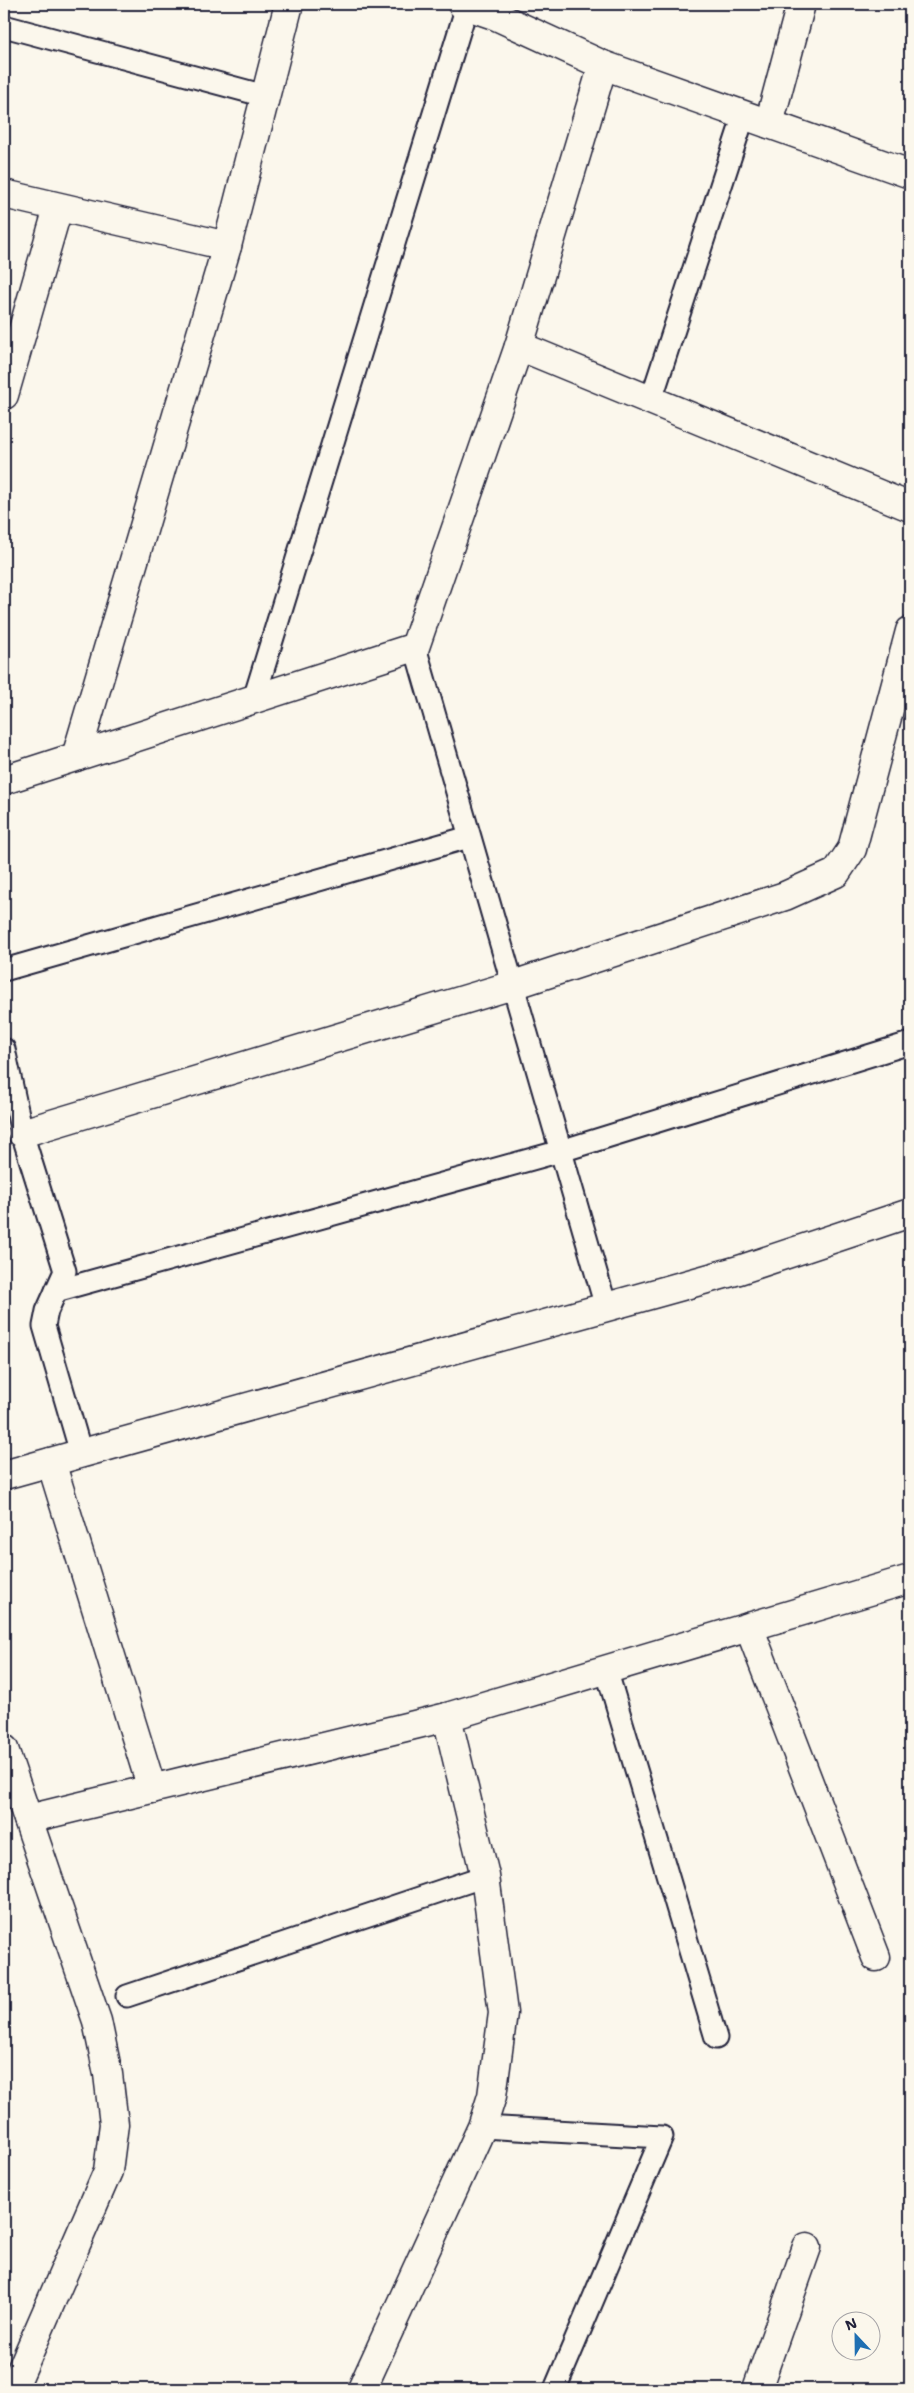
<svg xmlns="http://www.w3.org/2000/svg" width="914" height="2393" viewBox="0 0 914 2393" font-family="'Shantell Sans',sans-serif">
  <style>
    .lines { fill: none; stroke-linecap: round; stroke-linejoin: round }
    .service-casing { stroke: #22223b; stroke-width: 25 }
    .minor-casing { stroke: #22223b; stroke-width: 31 }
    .service { stroke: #fbf7ec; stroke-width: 21 }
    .minor { stroke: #fbf7ec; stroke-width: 28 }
  </style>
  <rect width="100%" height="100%" fill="#fbf7ec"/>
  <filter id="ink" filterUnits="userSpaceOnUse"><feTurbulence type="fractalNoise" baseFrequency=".02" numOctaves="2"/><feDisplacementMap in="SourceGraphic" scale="10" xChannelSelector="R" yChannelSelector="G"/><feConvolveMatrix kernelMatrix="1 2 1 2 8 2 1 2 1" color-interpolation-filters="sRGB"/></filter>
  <g filter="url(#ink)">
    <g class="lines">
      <!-- service casing -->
      <g class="service-casing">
        <g id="service">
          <polyline points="4,26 265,96"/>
          <polyline points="651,400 744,115"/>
          <polyline points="415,647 606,1307"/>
          <polyline points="254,699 467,6"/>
          <polyline points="4,970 469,837"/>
          <polyline points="4,1049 22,1133 65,1271 47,1311 44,1326 81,1453"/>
          <polyline points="56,1291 561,1151 910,1043"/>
          <polyline points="606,1669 716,2038"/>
          <polyline points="127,1996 485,1876"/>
          <polyline points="482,2127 662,2137 555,2389"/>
        </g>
      </g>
      <!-- minor casing -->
      <g class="minor-casing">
        <g id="minor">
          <polyline points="462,4 494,15 603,65 910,174"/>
          <polyline points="769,124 801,4"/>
          <polyline points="4,194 227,246"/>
          <polyline points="519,346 910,507"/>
          <polyline points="4,395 58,208"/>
          <polyline points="76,757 227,246 289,4"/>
          <polyline points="4,780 415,647 519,346 603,65"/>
          <polyline points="22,1133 513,985 785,896 836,873 852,849 910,631"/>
          <polyline points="51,1462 152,1789"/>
          <polyline points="4,1475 739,1270 910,1213"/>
          <polyline points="749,1627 876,1957"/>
          <polyline points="4,1749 97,2021 108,2074 114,2124 108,2171 13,2389"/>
          <polyline points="28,1819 447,1717 910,1579"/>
          <polyline points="362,2389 482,2127 492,2096 503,2013 485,1876 447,1717"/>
          <polyline points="757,2389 807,2247"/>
        </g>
      </g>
      <!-- service -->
      <use href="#service" class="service"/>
      <!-- minor -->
      <use href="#minor" class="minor"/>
    </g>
  </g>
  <!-- margin -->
  <rect width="914" height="2393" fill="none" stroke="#fbf7ec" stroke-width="20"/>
  <rect x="10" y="10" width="894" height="2373" fill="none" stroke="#22223b" stroke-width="2" filter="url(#ink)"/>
  <!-- north arrow -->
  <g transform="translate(856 2336) rotate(338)"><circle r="24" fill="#fbf7ec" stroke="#a4a2a5"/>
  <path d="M0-4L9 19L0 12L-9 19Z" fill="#1f6fb2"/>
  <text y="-8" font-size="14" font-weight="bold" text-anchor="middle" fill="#22223b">N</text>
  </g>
</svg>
